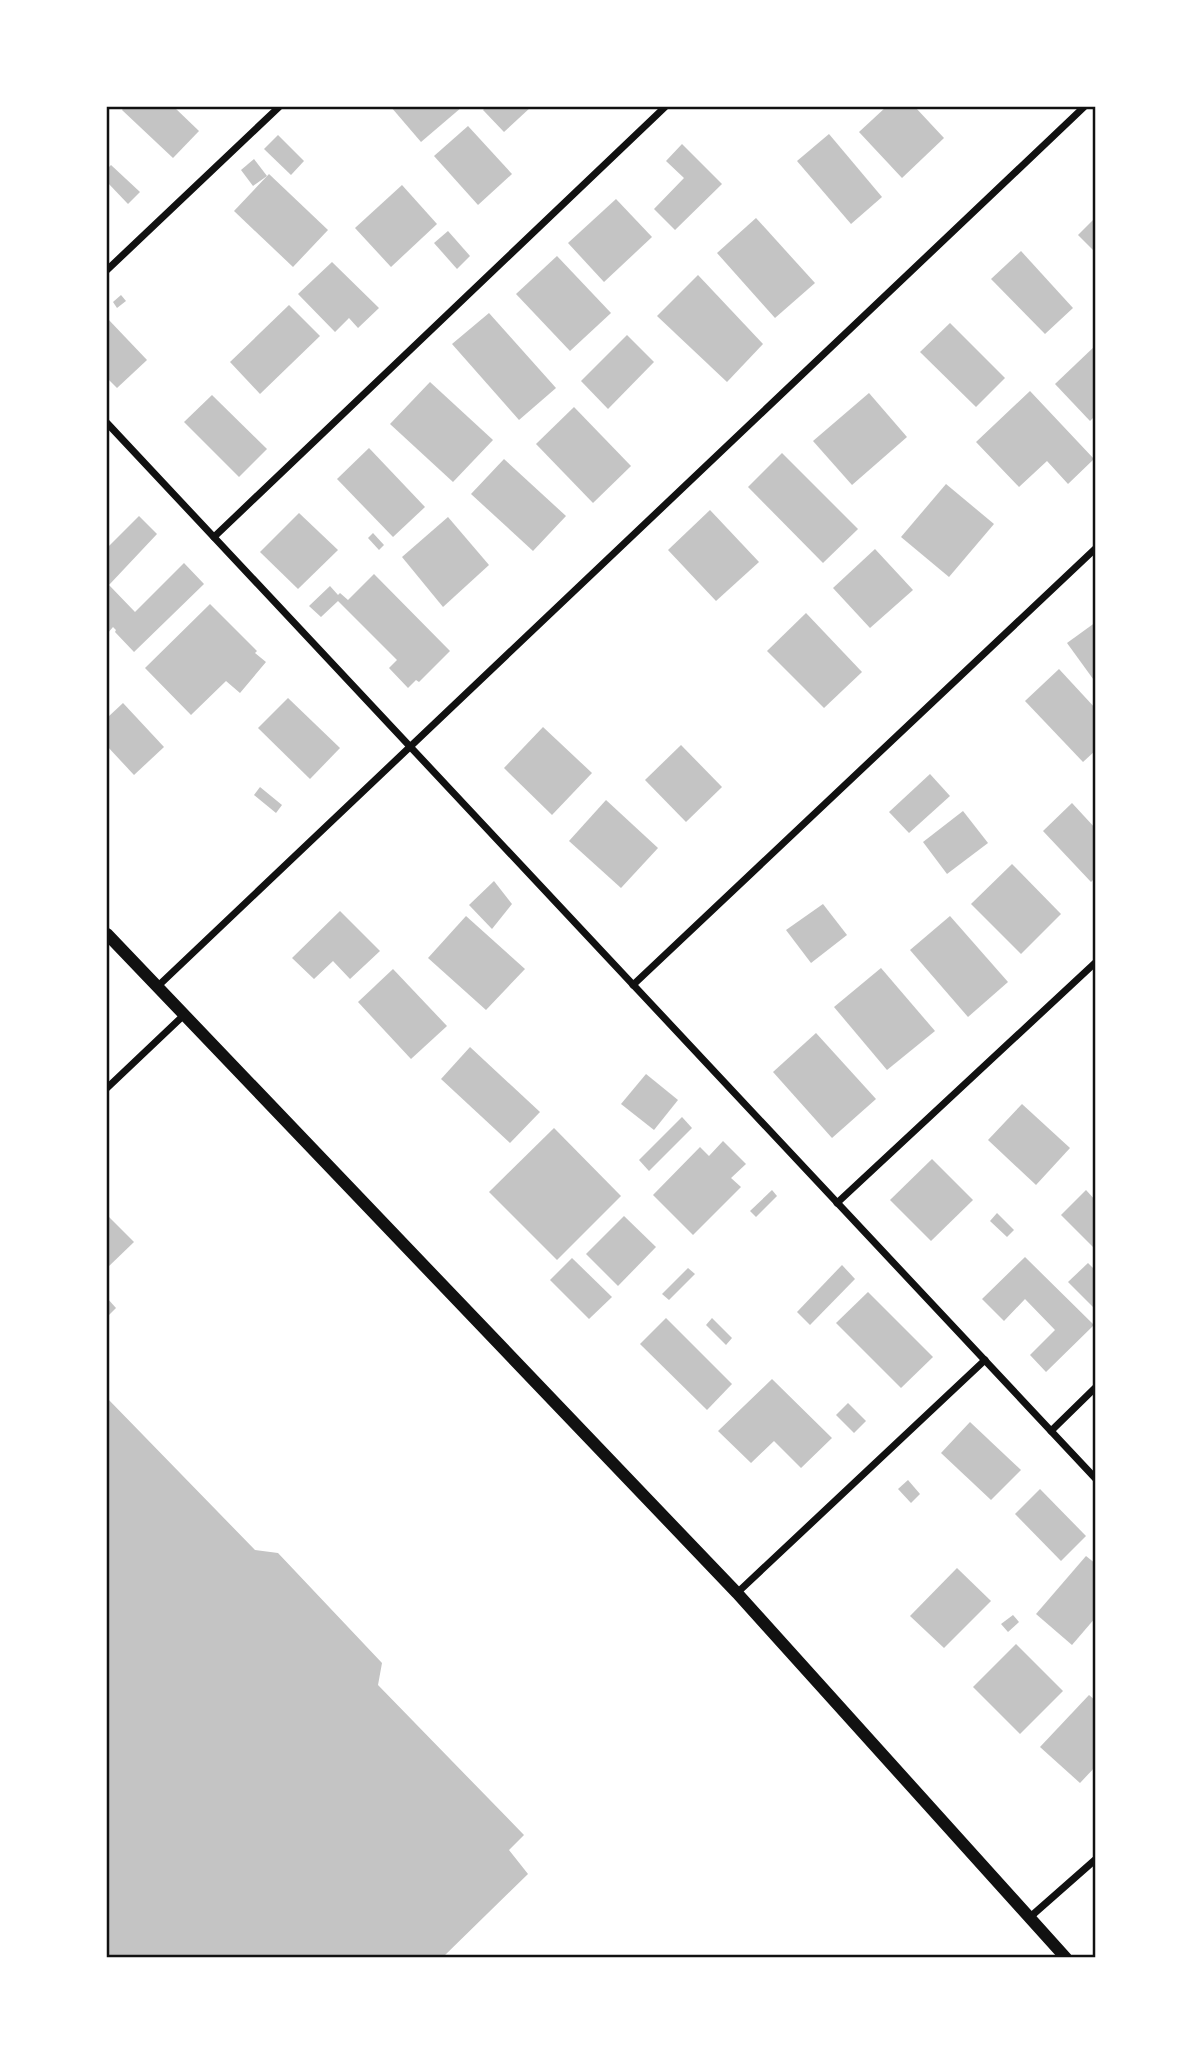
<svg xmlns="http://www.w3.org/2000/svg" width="1203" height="2065" viewBox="0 0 1203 2065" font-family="Mulish,sans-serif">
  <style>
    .building { fill: #c4c4c4 }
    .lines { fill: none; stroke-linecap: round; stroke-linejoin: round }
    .minor { stroke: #111; stroke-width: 7 }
    .tertiary { stroke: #111; stroke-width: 12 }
    .neatline { fill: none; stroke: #111; stroke-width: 2.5 }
  </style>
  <rect width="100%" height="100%" fill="#fff"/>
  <!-- building -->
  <g class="building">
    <polygon points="124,107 174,107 199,131 173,158 122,110"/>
    <polygon points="391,107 462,107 421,142"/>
    <polygon points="486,107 531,107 504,132 483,110"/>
    <polygon points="886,107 915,107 944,138 902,178 859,132"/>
    <polygon points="468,126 512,174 478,205 434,156"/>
    <polygon points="829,134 882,197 851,224 797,161"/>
    <polygon points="278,135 304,161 291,175 264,149"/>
    <polygon points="682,144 722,184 675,230 654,209 684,178 666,161"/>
    <polygon points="254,159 267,176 253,186 241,170"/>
    <polygon points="111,165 140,192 128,204 107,182 107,169"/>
    <polygon points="269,174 328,230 293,267 234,211"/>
    <polygon points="402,185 437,224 391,267 355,228"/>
    <polygon points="616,199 652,237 604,282 568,243"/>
    <polygon points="1096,217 1096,253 1078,235"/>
    <polygon points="756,218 815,283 775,318 717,253"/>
    <polygon points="448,231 470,256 457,269 434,243"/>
    <polygon points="1021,251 1073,308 1045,334 991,279"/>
    <polygon points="557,256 611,313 570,351 516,294"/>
    <polygon points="332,262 379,308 358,328 349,318 335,332 298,294"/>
    <polygon points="698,275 763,344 727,382 657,316"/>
    <polygon points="121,295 126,301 117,308 113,302"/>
    <polygon points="289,305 320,336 260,394 230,362"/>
    <polygon points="489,313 556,388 519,420 452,344"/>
    <polygon points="107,318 147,360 117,388 107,378"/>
    <polygon points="950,323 1005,378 976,407 920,352"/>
    <polygon points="627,335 654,362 608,409 581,381"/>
    <polygon points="1096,345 1096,415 1090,421 1055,384"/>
    <polygon points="430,382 493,440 453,482 390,424"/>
    <polygon points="1030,391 1094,459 1068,484 1047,461 1019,487 976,442"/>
    <polygon points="869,393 907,437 852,485 813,441"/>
    <polygon points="212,395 267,449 239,477 184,422"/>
    <polygon points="574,407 631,466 593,503 536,444"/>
    <polygon points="369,448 425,507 393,537 337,479"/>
    <polygon points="782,453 858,529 823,563 748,487"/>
    <polygon points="504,459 566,516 533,551 471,494"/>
    <polygon points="946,484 994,524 949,577 901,537"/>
    <polygon points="710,510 759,562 716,601 668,550"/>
    <polygon points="299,513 338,550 298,589 260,552"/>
    <polygon points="139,516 157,534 109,585 135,612 184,563 204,584 134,652 115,632 116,630 113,627 107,634 107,548"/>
    <polygon points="448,517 489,565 443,607 402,557"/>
    <polygon points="373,533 384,545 379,550 368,538"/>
    <polygon points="875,549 913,590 870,628 833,588"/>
    <polygon points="374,574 450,651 419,682 416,680 408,688 389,668 397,660 338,601 321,617 309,606 330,586 338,595 340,593 348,600"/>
    <polygon points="210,604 257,651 255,653 266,662 240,693 226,681 191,715 145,668"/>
    <polygon points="806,613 862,672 824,708 767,651"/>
    <polygon points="1096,622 1096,683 1067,643"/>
    <polygon points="1059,669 1096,709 1096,750 1083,762 1025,701"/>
    <polygon points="288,698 340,748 310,779 258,728"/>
    <polygon points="123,703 164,747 134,775 107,746 107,718"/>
    <polygon points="543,727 592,773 552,815 504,768"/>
    <polygon points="681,745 722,787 686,822 645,780"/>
    <polygon points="930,774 950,796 909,833 889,812"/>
    <polygon points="260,787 282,805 276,813 254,795"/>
    <polygon points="606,800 658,848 621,888 569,841"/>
    <polygon points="1072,803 1096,829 1096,877 1091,882 1043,831"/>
    <polygon points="963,811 988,843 947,874 923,842"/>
    <polygon points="1012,864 1061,914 1021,954 971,904"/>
    <polygon points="494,881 512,904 492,929 469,905"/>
    <polygon points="823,904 847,935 811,963 786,930"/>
    <polygon points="340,911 380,951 350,979 333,961 314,979 292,958"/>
    <polygon points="466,916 525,969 486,1010 428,958"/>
    <polygon points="950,916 1008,982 968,1017 910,950"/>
    <polygon points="881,968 935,1031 887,1070 834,1007"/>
    <polygon points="393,969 447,1026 411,1059 358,1002"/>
    <polygon points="816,1033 876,1099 832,1138 773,1072"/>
    <polygon points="470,1047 540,1112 510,1143 441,1079"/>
    <polygon points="646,1074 678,1100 654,1130 621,1104"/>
    <polygon points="1022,1104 1070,1148 1036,1185 988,1140"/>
    <polygon points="682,1117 692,1128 649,1171 639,1160"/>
    <polygon points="554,1128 621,1196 557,1260 489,1192"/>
    <polygon points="723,1141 746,1164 731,1178 741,1187 693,1235 653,1195 700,1147 709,1156"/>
    <polygon points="932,1159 973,1200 931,1241 890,1200"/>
    <polygon points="772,1190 777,1196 756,1217 750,1211"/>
    <polygon points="1086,1190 1096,1201 1096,1250 1061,1215"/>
    <polygon points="997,1213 1014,1230 1007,1237 990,1221"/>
    <polygon points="107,1215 134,1242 107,1268"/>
    <polygon points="624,1216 656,1247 618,1286 586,1254"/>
    <polygon points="1025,1257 1094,1325 1046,1372 1030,1355 1055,1330 1025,1299 1004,1321 982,1299"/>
    <polygon points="572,1258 612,1297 589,1319 550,1280"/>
    <polygon points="1088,1263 1096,1271 1096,1310 1068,1282"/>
    <polygon points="842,1265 855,1279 810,1325 797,1312"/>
    <polygon points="688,1268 695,1274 669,1300 662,1294"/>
    <polygon points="868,1292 933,1357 901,1388 836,1323"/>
    <polygon points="107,1298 116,1308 107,1317"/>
    <polygon points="666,1318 732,1384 707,1410 640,1344"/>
    <polygon points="712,1318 732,1338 726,1345 706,1325"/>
    <polygon points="772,1379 832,1438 801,1468 774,1441 751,1463 718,1431"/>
    <polygon points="107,1398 255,1550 278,1553 382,1663 378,1685 524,1835 509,1850 528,1874 442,1958 107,1958"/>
    <polygon points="848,1403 866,1421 854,1433 836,1415"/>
    <polygon points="970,1422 1021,1470 991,1500 941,1453"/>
    <polygon points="908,1480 920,1494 911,1503 898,1489"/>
    <polygon points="1040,1489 1086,1536 1061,1561 1015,1514"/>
    <polygon points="1086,1556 1096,1564 1096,1617 1072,1645 1036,1614"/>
    <polygon points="957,1568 991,1601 944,1648 910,1616"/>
    <polygon points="1013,1615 1019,1622 1008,1632 1001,1624"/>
    <polygon points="1016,1644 1063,1691 1020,1734 973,1687"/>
    <polygon points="1089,1695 1096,1701 1096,1766 1080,1783 1040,1747"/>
  </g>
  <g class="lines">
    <!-- minor -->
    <g class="minor">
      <polyline points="107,270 279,107"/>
      <polyline points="107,423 1096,1479"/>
      <polyline points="214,537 665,107"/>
      <polyline points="633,985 1096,548"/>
      <polyline points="157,987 1084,107"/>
      <polyline points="107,1088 184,1015"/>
      <polyline points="837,1203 1096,962"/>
      <polyline points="1051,1431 1096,1387"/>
      <polyline points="737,1593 985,1360"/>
      <polyline points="1029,1918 1096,1859"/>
    </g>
    <!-- tertiary -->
    <polyline class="tertiary" points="107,934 737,1593 1066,1958"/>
  </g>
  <!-- border -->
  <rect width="1203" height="2065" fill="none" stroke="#ffffff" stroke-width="217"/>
  <rect x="108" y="108" width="986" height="1848" class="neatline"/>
</svg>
